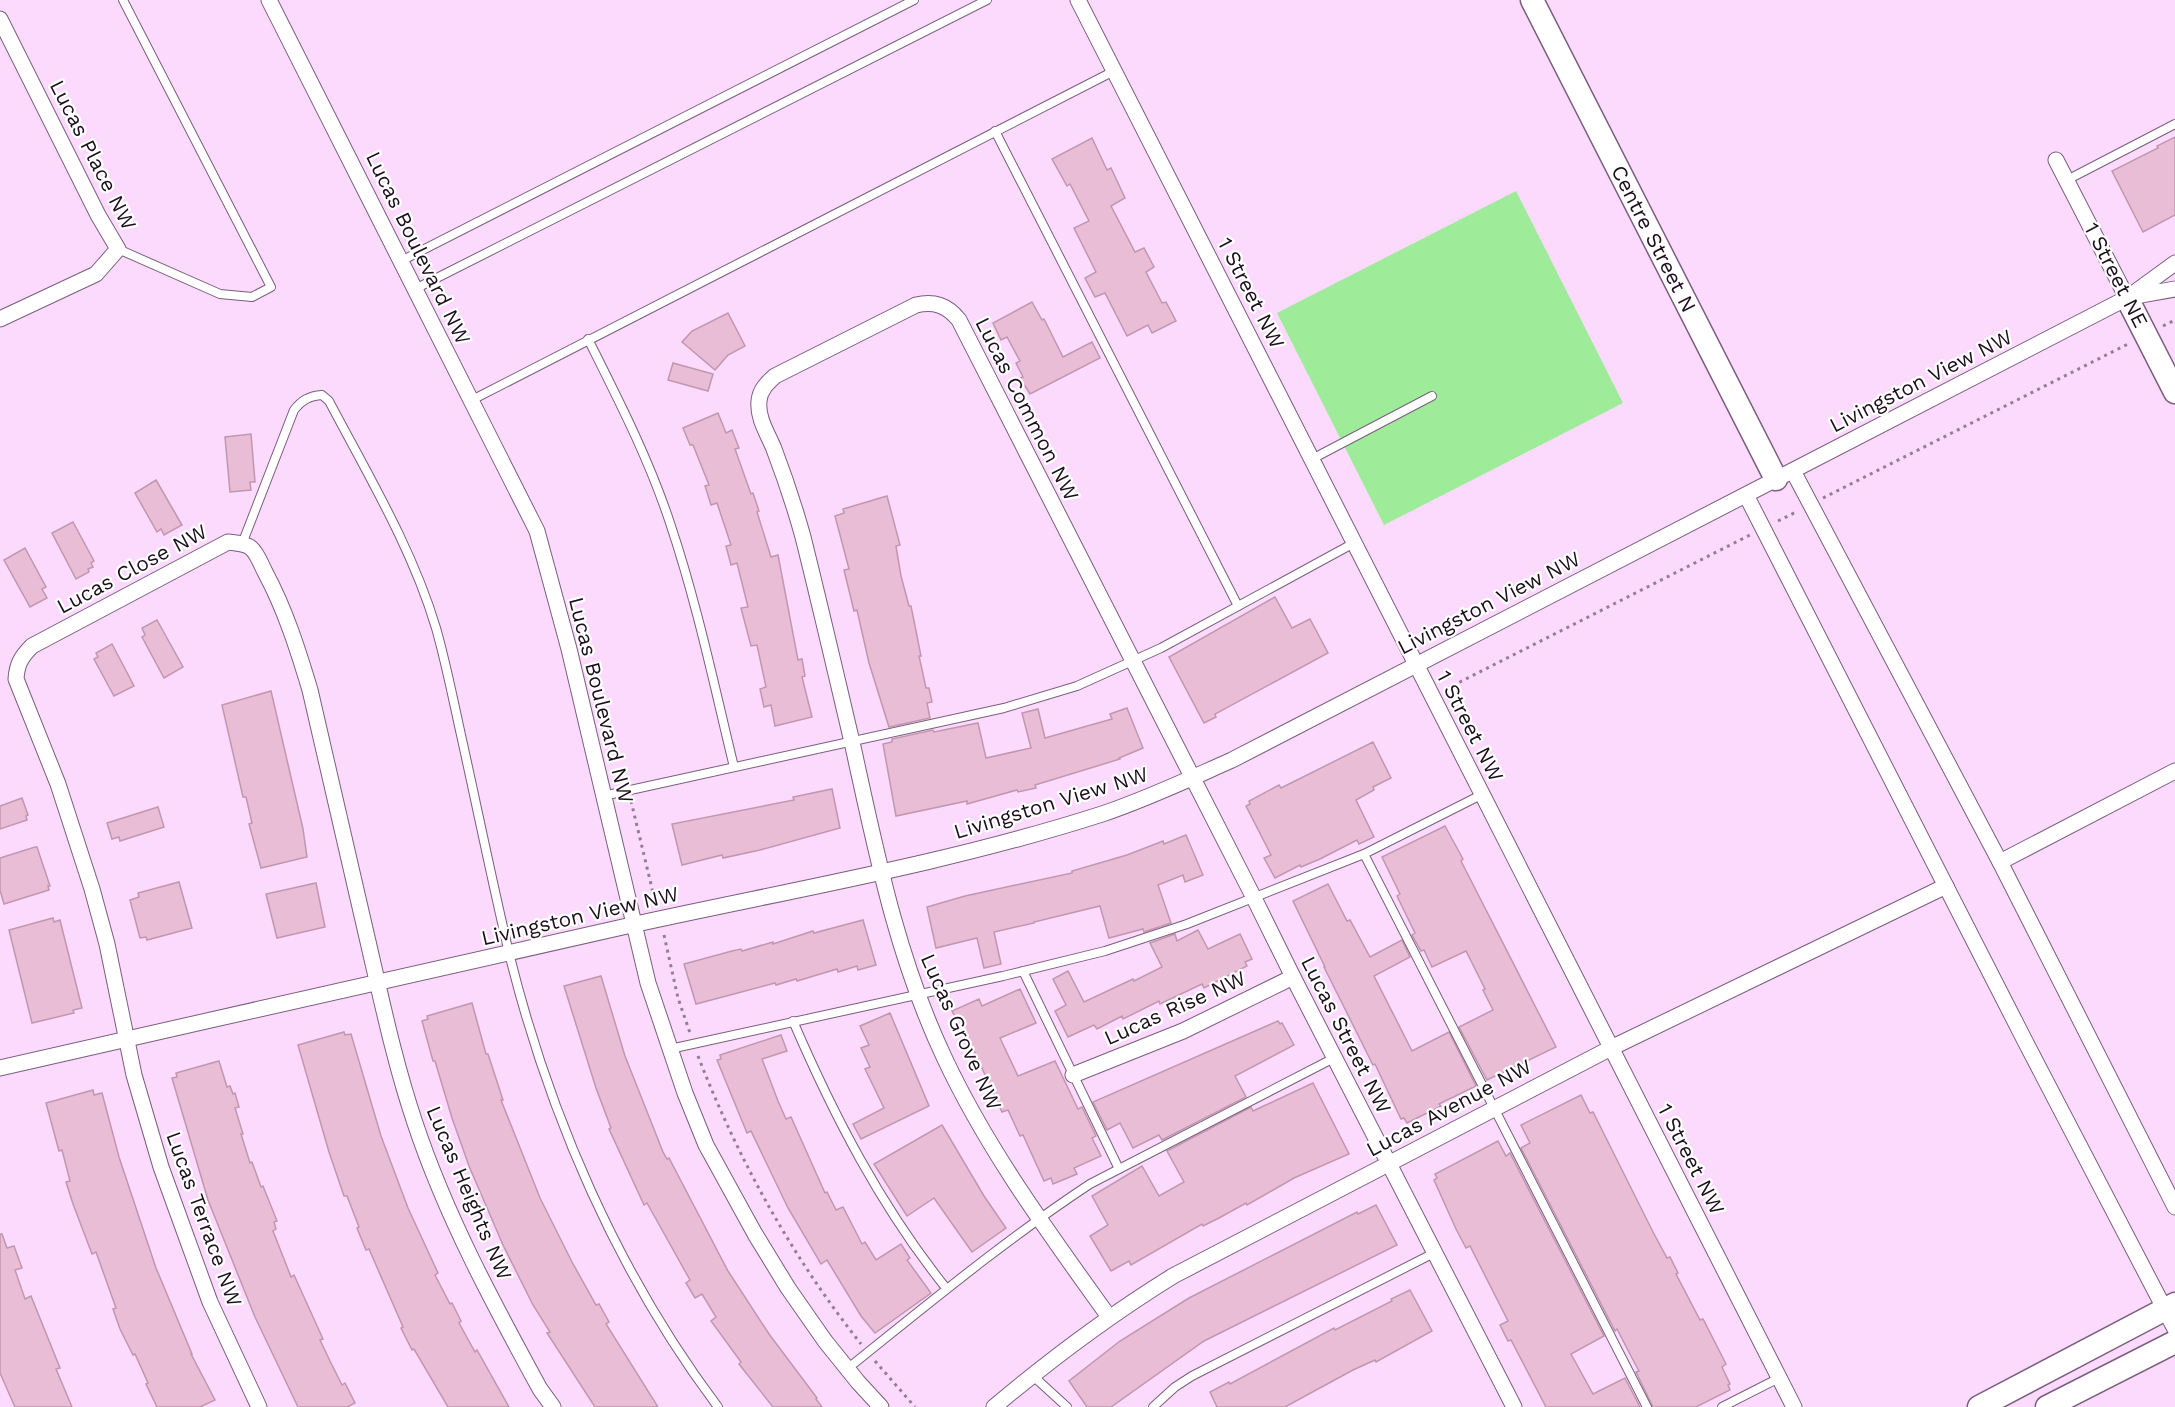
<svg xmlns="http://www.w3.org/2000/svg" width="2175" height="1407" viewBox="0 0 2175 1407" font-family="'Work Sans',sans-serif">
  <style>
    .green { fill: #9eeb9a }
    .building { fill: #e9bdd6; stroke: #c197af; stroke-width: 1.5 }
    .lines { fill: none; stroke-linecap: round; stroke-linejoin: round }
    .lane-casing { stroke: #7a5e7d; stroke-width: 10 }
    .street-casing { stroke: #7a5e7d; stroke-width: 17 }
    .secondary-casing { stroke: #7a5e7d; stroke-width: 25 }
    .path { stroke: #957d97; stroke-width: 3; stroke-dasharray: 3 4.5; stroke-linecap: butt }
    .lane { stroke: #fff; stroke-width: 8 }
    .street { stroke: #fff; stroke-width: 15 }
    .secondary { stroke: #fff; stroke-width: 22 }
    .labels { text-anchor: middle; stroke-width: 4.5; stroke-linejoin: round; paint-order: stroke }
    .street-label { font-size: 21px; fill: #1b0f1c; stroke: #fff }
  </style>
  <rect width="100%" height="100%" fill="#fbdafe"/>
  <!-- green -->
  <polygon class="green" points="1516,191 1623,403 1384,525 1277,313"/>
  <!-- building -->
  <g class="building">
    <polygon points="2175,137 2175,215 2143,232 2112,171 2158,148 2157,146"/>
    <polygon points="1092,138 1107,170 1111,168 1125,198 1111,206 1135,252 1144,248 1154,267 1146,272 1162,303 1166,302 1176,321 1152,333 1148,325 1127,336 1105,293 1095,297 1085,278 1096,272 1074,228 1089,221 1070,184 1067,186 1052,159"/>
    <polygon points="1032,302 1042,320 1044,319 1063,357 1092,342 1100,358 1030,394 1020,378 1023,377 1016,363 1020,361 1007,337 1001,340 993,323"/>
    <polygon points="728,313 745,346 728,355 715,370 682,342 692,331"/>
    <polygon points="673,363 713,374 708,391 668,380"/>
    <polygon points="718,413 726,433 732,430 739,448 735,449 751,494 753,493 759,511 757,512 771,557 778,555 798,660 802,659 805,676 802,677 812,717 775,726 771,705 764,707 760,689 766,687 757,645 751,646 741,608 748,607 737,563 731,565 726,546 731,545 717,503 711,505 705,486 709,485 693,445 690,445 683,428"/>
    <polygon points="251,434 255,482 250,482 251,490 230,492 225,437"/>
    <polygon points="156,480 182,525 164,535 161,529 157,532 135,493"/>
    <polygon points="887,496 900,545 896,546 901,576 909,606 911,606 921,656 919,656 926,688 929,688 932,702 927,703 930,718 889,727 869,663 857,610 854,611 844,570 849,569 835,516 844,513 843,509"/>
    <polygon points="73,522 94,561 91,563 93,567 88,569 89,572 76,579 52,533"/>
    <polygon points="25,548 46,587 42,589 47,598 30,607 4,560"/>
    <polygon points="1275,597 1292,628 1310,619 1328,653 1215,714 1216,717 1204,723 1169,657"/>
    <polygon points="157,620 183,667 164,678 142,637 145,635 142,628"/>
    <polygon points="112,644 134,686 114,696 94,659 98,657 96,653"/>
    <polygon points="271,691 303,829 307,857 261,868 249,824 252,823 246,797 243,797 222,705"/>
    <polygon points="1127,708 1143,748 1119,758 1120,759 1035,785 1036,788 1018,792 1017,790 967,804 967,801 896,816 883,744 892,742 892,739 933,730 934,732 978,723 986,758 1031,748 1022,713 1038,709 1045,738 1112,719 1110,714"/>
    <polygon points="1373,742 1391,778 1373,787 1374,790 1356,800 1374,837 1359,844 1357,840 1320,859 1301,867 1300,865 1275,878 1264,858 1271,855 1246,806 1250,804 1249,801 1279,785 1281,788"/>
    <polygon points="832,789 840,828 760,850 723,858 722,855 682,865 672,824 794,800 793,797"/>
    <polygon points="22,798 28,815 26,816 27,820 0,829 0,806"/>
    <polygon points="158,807 164,827 120,841 119,837 112,839 107,823"/>
    <polygon points="1445,826 1463,859 1461,861 1556,1047 1487,1080 1459,1027 1493,1010 1483,990 1485,989 1466,951 1432,967 1424,950 1421,951 1412,935 1415,933 1397,896 1400,894 1382,857"/>
    <polygon points="1186,835 1203,875 1185,882 1183,875 1158,885 1171,923 1144,932 1143,929 1109,938 1100,906 1034,922 1034,923 994,932 1001,964 984,968 977,938 936,948 927,907 965,896 1072,873 1072,871 1127,855 1163,841 1164,844"/>
    <polygon points="35,847 37,847 50,886 48,886 49,890 4,904 0,890 0,858"/>
    <polygon points="179,882 192,928 147,940 146,937 140,938 130,900 139,897 138,893"/>
    <polygon points="316,883 325,927 277,938 266,894"/>
    <polygon points="1328,884 1347,921 1350,920 1370,957 1402,940 1410,957 1374,976 1412,1051 1449,1032 1476,1086 1439,1104 1441,1106 1407,1123 1404,1118 1401,1119 1375,1064 1373,1065 1324,967 1325,967 1293,901"/>
    <polygon points="53,918 54,922 60,920 82,1008 73,1010 74,1013 32,1023 9,930"/>
    <polygon points="863,920 876,965 858,970 857,966 838,972 837,969 797,981 796,979 776,985 775,983 696,1004 684,964 732,951 741,949 742,951 773,942 773,944 813,931 814,933"/>
    <polygon points="1198,930 1208,949 1240,934 1252,959 1245,962 1247,966 1204,988 1202,984 1160,1004 1159,1001 1123,1019 1122,1016 1097,1029 1094,1025 1068,1037 1055,1011 1066,1005 1053,979 1068,971 1084,1002 1133,979 1134,981 1162,967 1150,943 1175,934 1177,941"/>
    <polygon points="601,976 625,1056 663,1152 667,1159 669,1158 728,1271 769,1334 817,1398 816,1399 822,1407 773,1407 739,1364 741,1362 711,1321 716,1317 702,1294 695,1298 686,1283 690,1280 647,1203 644,1205 609,1129 611,1128 596,1088 564,986"/>
    <polygon points="1020,989 1036,1023 1000,1038 1018,1076 1055,1061 1078,1109 1082,1107 1096,1136 1092,1138 1101,1156 1074,1168 1077,1174 1053,1184 1051,1178 1044,1181 1023,1135 1020,1136 1008,1110 1002,1112 966,1033 964,1034 952,1011 979,999 982,1006"/>
    <polygon points="472,1003 486,1054 488,1054 503,1100 501,1100 540,1198 572,1262 596,1305 599,1304 609,1322 606,1324 658,1407 595,1407 547,1333 550,1332 533,1305 503,1245 469,1166 452,1118 435,1061 433,1061 422,1021 428,1019 427,1016"/>
    <polygon points="890,1013 929,1106 861,1139 853,1124 884,1108 865,1069 870,1067 861,1048 869,1045 860,1026"/>
    <polygon points="1278,1021 1280,1024 1282,1023 1294,1045 1235,1076 1246,1097 1162,1140 1159,1135 1133,1148 1120,1123 1107,1130 1093,1102"/>
    <polygon points="344,1032 345,1035 351,1034 381,1136 408,1208 438,1273 435,1275 450,1304 452,1303 461,1321 459,1323 475,1352 477,1350 509,1407 448,1407 414,1349 412,1350 401,1328 403,1327 369,1249 366,1250 357,1228 359,1227 347,1196 344,1196 329,1152 298,1045"/>
    <polygon points="781,1035 787,1051 762,1059 778,1101 786,1119 791,1117 825,1193 827,1192 836,1210 843,1207 862,1244 865,1242 876,1260 901,1244 910,1258 907,1260 931,1293 875,1333 861,1316 827,1260 821,1264 788,1208 751,1131 747,1133 717,1060 721,1059 720,1055"/>
    <polygon points="219,1061 227,1087 230,1086 233,1094 235,1093 239,1107 235,1108 243,1134 241,1134 250,1163 252,1162 261,1187 263,1186 277,1221 274,1222 276,1229 273,1231 291,1277 294,1275 323,1339 320,1340 330,1361 342,1385 345,1383 355,1403 347,1407 298,1407 255,1317 208,1200 172,1078 177,1077 176,1073"/>
    <polygon points="1313,1083 1349,1154 1294,1178 1247,1205 1246,1203 1219,1218 1203,1226 1202,1224 1131,1265 1129,1261 1111,1271 1090,1236 1108,1225 1092,1196 1142,1166 1159,1196 1184,1182 1167,1151 1251,1107 1253,1111"/>
    <polygon points="93,1090 94,1095 102,1093 119,1157 156,1268 192,1354 191,1354 215,1400 200,1407 157,1407 146,1384 148,1383 135,1354 133,1355 120,1329 113,1309 116,1308 96,1252 92,1254 73,1204 66,1182 70,1181 62,1150 59,1151 46,1103"/>
    <polygon points="1581,1095 1590,1113 1593,1112 1653,1232 1667,1258 1670,1257 1678,1273 1676,1274 1700,1320 1703,1319 1726,1364 1722,1367 1730,1384 1728,1385 1730,1390 1696,1407 1653,1407 1636,1372 1639,1371 1632,1358 1617,1329 1615,1331 1521,1148 1530,1143 1521,1125"/>
    <polygon points="942,1125 984,1196 1006,1228 972,1252 934,1198 907,1216 874,1164"/>
    <polygon points="1498,1141 1506,1156 1510,1153 1604,1336 1571,1354 1593,1394 1625,1378 1640,1407 1546,1407 1511,1340 1508,1341 1500,1325 1508,1321 1470,1246 1466,1248 1456,1229 1434,1180 1437,1178 1435,1174"/>
    <polygon points="1376,1205 1397,1245 1204,1341 1111,1407 1087,1407 1069,1381 1120,1341 1189,1298 1357,1212 1358,1214"/>
    <polygon points="0,1234 2,1234 7,1248 14,1246 22,1268 15,1270 25,1299 31,1296 60,1368 56,1369 72,1407 15,1407 0,1373"/>
    <polygon points="1410,1290 1432,1331 1376,1362 1375,1360 1353,1370 1285,1407 1217,1407 1210,1392 1229,1382 1230,1384 1334,1328 1335,1330 1392,1301 1391,1299"/>
  </g>
  <g class="lines">
    <!-- lane casing -->
    <g class="lane-casing">
      <g id="lane">
        <polyline points="995,131 1238,606"/>
        <polyline points="2067,180 2175,124"/>
        <polyline points="118,249 220,294 252,297 271,287 123,0"/>
        <polyline points="401,261 914,0"/>
        <polyline points="415,289 987,0"/>
        <path d="M588,339C618,399 649,459 670,523C697,603 714,685 734,767"/>
        <polyline points="470,401 1114,71"/>
        <polyline points="1312,459 1432,396"/>
        <path d="M242,544L294,410C302,400 309,396 322,395L329,401C368,475 412,548 436,628C446,663 453,699 461,735C477,807 492,881 509,953C549,1115 618,1274 718,1407"/>
        <polyline points="603,796 1004,708 1077,686 1161,648 1354,543"/>
        <polyline points="1364,854 1647,1407"/>
        <polyline points="1023,971 1119,1169"/>
        <path d="M793,1021C834,1116 881,1207 946,1288"/>
        <polyline points="670,1049 1003,976 1105,951 1187,924 1364,854 1481,795"/>
        <path d="M847,1369C927,1305 1005,1240 1090,1184L1334,1058"/>
        <polyline points="1032,1375 1067,1407"/>
        <polyline points="1153,1407 1175,1387 1192,1376 1434,1253"/>
        <polyline points="1722,1407 1779,1378"/>
      </g>
    </g>
    <!-- street casing -->
    <g class="street-casing">
      <g id="street">
        <polyline points="269,0 537,531 569,649 648,983 685,1093 706,1145 755,1234 788,1288 825,1341 858,1382 881,1407"/>
        <polyline points="1078,0 1794,1407"/>
        <polyline points="0,19 98,215 118,249 96,274 0,319"/>
        <polyline points="2056,160 2127,298"/>
        <polyline points="2130,297 2175,289"/>
        <polyline points="1793,471 2000,862 2175,1207"/>
        <polyline points="1746,495 2025,1041 2175,1329"/>
        <polyline points="2000,862 2175,771"/>
        <path d="M0,1068C212,1020 424,971 636,924C791,890 950,863 1102,814C1147,799 1189,779 1232,760L2127,298L2175,263"/>
        <polyline points="1073,1075 1183,1031 1293,977"/>
        <path d="M1109,1317C1049,1233 988,1151 944,1057C896,955 876,851 852,742C836,674 820,605 803,537C795,508 785,478 774,449C768,434 757,418 759,401C760,390 767,383 775,376L916,305C934,301 947,305 959,320L1254,898L1293,977L1514,1407"/>
        <path d="M259,1407L210,1302L161,1167L134,1075L107,944L92,889L58,784L16,679C17,664 21,657 32,646L228,542C235,543 245,543 251,548C257,553 261,564 265,572C285,609 298,650 310,690C329,771 348,852 366,933C381,997 394,1061 415,1123C446,1216 493,1303 540,1389L553,1407"/>
        <path d="M994,1407C1051,1359 1110,1315 1173,1276L1611,1048L1946,886"/>
      </g>
    </g>
    <!-- secondary casing -->
    <g class="secondary-casing">
      <g id="secondary">
        <path id="s1" d="M1532,0L1776,479"/>
        <polyline points="2127,298 2175,392"/>
        <polyline points="1979,1407 2175,1304"/>
        <polyline points="2047,1407 2175,1342"/>
      </g>
    </g>
    <!-- path -->
    <g class="path">
      <polyline points="2163,326 2175,320"/>
      <polyline points="1823,498 2128,344"/>
      <polyline points="1778,521 1796,512"/>
      <polyline points="1446,689 1750,535"/>
      <polyline points="631,801 656,905"/>
      <polyline points="664,935 678,998 690,1033"/>
      <path d="M698,1056C738,1159 792,1257 861,1344"/>
      <polyline points="875,1361 915,1407"/>
    </g>
    <!-- lane -->
    <use href="#lane" class="lane"/>
    <!-- street -->
    <use href="#street" class="street"/>
    <!-- secondary -->
    <use href="#secondary" class="secondary"/>
  </g>
  <g class="labels">
    <!-- street labels -->
    <g class="street-label">
      <text transform="translate(93 155) rotate(63)" y="7">Lucas Place NW</text>
      <text dy="7" stroke="none"><textPath href="#s1" startOffset="268">Centre Street N</textPath></text>
      <text transform="translate(418 248) rotate(64)" y="7">Lucas Boulevard NW</text>
      <text transform="translate(2116 275) rotate(63)" y="7">1 Street NE</text>
      <text transform="translate(1251 293) rotate(63)" y="7">1 Street NW</text>
      <text transform="translate(1921 381) rotate(-27)" y="7">Livingston View NW</text>
      <text transform="translate(1027 409) rotate(63)" y="7">Lucas Common NW</text>
      <text transform="translate(132 569) rotate(-28)" y="7">Lucas Close NW</text>
      <text transform="translate(1489 603) rotate(-27)" y="7">Livingston View NW</text>
      <text transform="translate(601 700) rotate(76)" y="7">Lucas Boulevard NW</text>
      <text transform="translate(1470 726) rotate(63)" y="7">1 Street NW</text>
      <text transform="translate(1051 803) rotate(-17)" y="7">Livingston View NW</text>
      <text transform="translate(580 916) rotate(-13)" y="7">Livingston View NW</text>
      <text transform="translate(1175 1008) rotate(-24)" y="7">Lucas Rise NW</text>
      <text transform="translate(961 1032) rotate(66)" y="7">Lucas Grove NW</text>
      <text transform="translate(1346 1035) rotate(63)" y="7">Lucas Street NW</text>
      <text transform="translate(1449 1108) rotate(-28)" y="7">Lucas Avenue NW</text>
      <text transform="translate(1691 1159) rotate(63)" y="7">1 Street NW</text>
      <text transform="translate(469 1193) rotate(67)" y="7">Lucas Heights NW</text>
      <text transform="translate(204 1219) rotate(70)" y="7">Lucas Terrace NW</text>
    </g>
  </g>
</svg>
